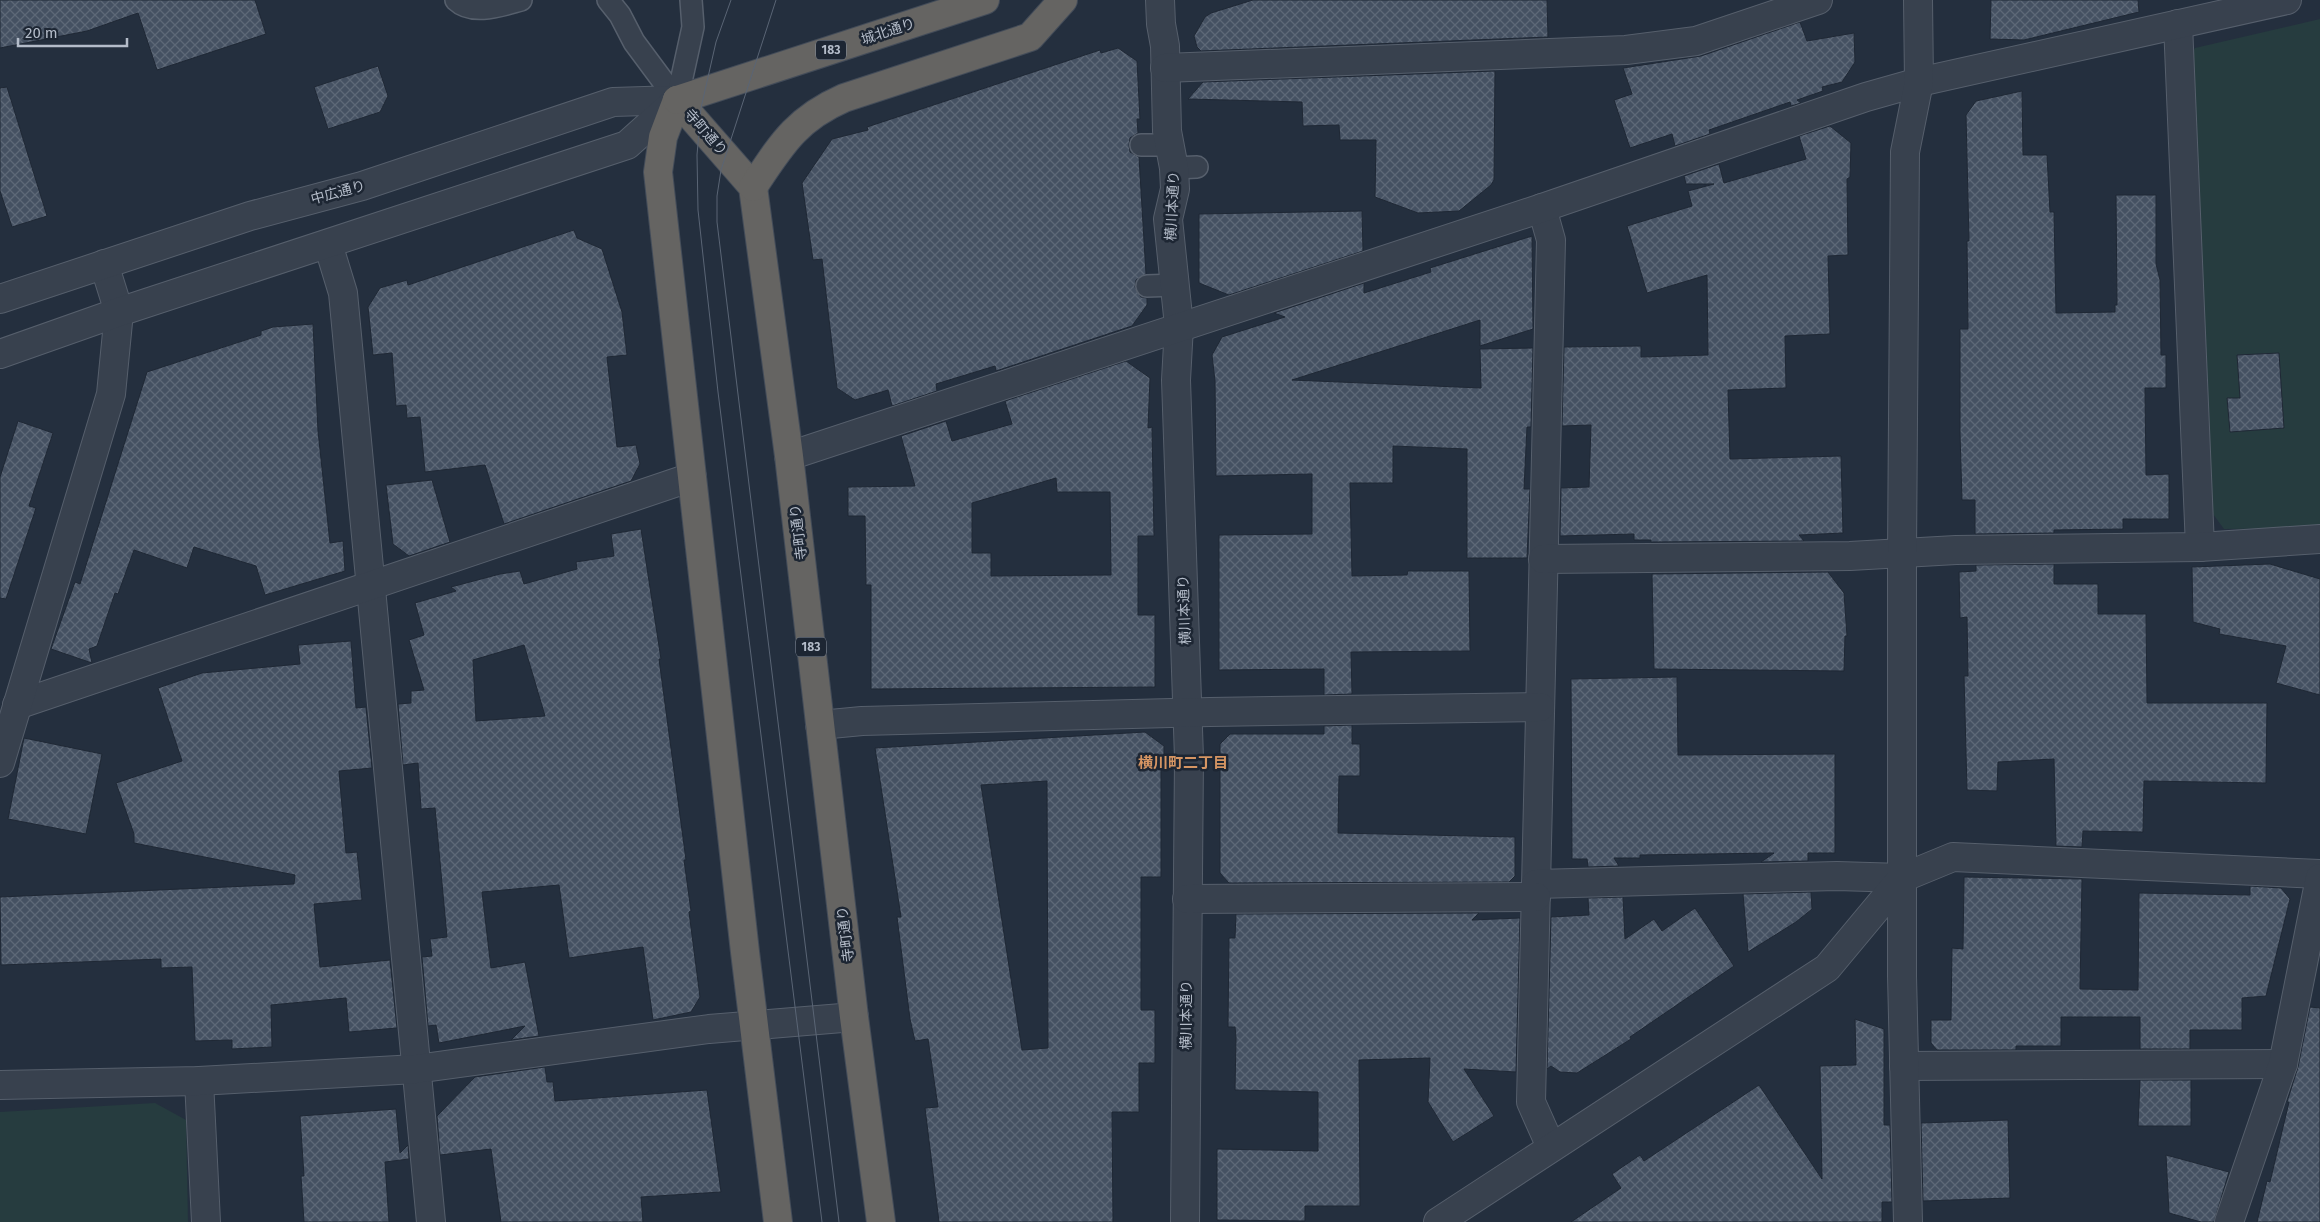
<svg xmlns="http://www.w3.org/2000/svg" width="2320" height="1222" viewBox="0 0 2320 1222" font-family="'Fira Sans','Noto Sans JP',sans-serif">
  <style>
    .park { fill: #263c3f }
    .building { fill: url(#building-cross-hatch); stroke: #1f2835; fill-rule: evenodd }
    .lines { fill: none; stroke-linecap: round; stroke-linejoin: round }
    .service-casing { stroke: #565f6c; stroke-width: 24 }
    .minor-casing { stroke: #565f6c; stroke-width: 30 }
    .tertiary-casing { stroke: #565f6c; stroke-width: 30 }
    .trunk-casing { stroke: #434c59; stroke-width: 30 }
    .service { stroke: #38414e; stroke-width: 21 }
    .minor { stroke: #38414e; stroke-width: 28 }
    .tertiary { stroke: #38414e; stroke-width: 28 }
    .trunk { stroke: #656462; stroke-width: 28 }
    .tram { stroke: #5a6575; stroke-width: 1 }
    .labels { text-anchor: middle; stroke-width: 5; stroke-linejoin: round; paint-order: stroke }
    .shield { fill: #1d2633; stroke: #878f9c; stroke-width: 1 }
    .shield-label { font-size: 12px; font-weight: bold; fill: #b4bcc9 }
    .street-label { font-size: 14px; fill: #b4bcc9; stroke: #1d2633 }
    .neighbourhood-label { font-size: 15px; font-weight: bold; fill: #d59563; stroke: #1d2633 }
  </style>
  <defs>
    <pattern id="building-cross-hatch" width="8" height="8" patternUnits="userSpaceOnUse" patternTransform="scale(1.25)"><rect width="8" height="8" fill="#455162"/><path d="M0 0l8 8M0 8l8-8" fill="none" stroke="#5d6877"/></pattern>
  </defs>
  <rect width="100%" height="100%" fill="#242f3e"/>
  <!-- park -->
  <g class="park">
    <polygon points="2320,19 2320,528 2224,529 2210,510 2181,66 2195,48"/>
    <polygon points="155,1103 186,1120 188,1222 0,1222 0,1112"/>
  </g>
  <!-- building -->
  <g class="building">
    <polygon points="0,0 255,0 266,34 157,70 138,13 87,31 0,48"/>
    <polygon points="1253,0 1547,0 1548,37 1201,51 1197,47 1194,36 1205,17 1211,13"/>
    <polygon points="1991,0 2138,0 2139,12 2024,40 1990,39"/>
    <polygon points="1800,22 1807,41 1854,33 1855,62 1842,82 1822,87 1823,91 1797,100 1801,103 1791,106 1790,102 1709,130 1710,134 1675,146 1672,134 1630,148 1614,100 1632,94 1623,68 1701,56"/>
    <polygon points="1118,48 1137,61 1140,119 1137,119 1138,133 1130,138 1129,145 1130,152 1139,157 1146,274 1136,280 1135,287 1141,297 1147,298 1147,305 1132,326 996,371 995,366 936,384 937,391 892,406 888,390 855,400 837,388 822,259 813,260 802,183 832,139 868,130 867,127 1100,50 1101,53"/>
    <polygon points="378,66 388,96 380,112 328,129 314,87"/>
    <polygon points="1495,71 1494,180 1491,185 1459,211 1418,213 1375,197 1376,140 1340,140 1339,125 1303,126 1302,102 1188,99 1203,82"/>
    <polygon points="7,87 47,216 12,227 0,191 0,88"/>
    <polygon points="2022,91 2023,155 2047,155 2050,212 2054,212 2056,313 2115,312 2115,305 2117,305 2116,195 2156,195 2156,264 2160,280 2161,355 2166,355 2166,388 2145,388 2146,475 2169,474 2169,519 2123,519 2123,529 2054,530 2054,533 1975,534 1975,500 1962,500 1960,434 1960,329 1968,329 1967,241 1969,241 1966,115 1976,101"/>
    <polygon points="1830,126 1851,143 1850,177 1847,179 1848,255 1828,256 1830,334 1785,336 1786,388 1728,390 1730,459 1841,456 1843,533 1799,535 1804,541 1651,542 1651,540 1634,540 1634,534 1560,536 1561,488 1589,487 1591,425 1562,426 1564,347 1641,346 1641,357 1708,355 1707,275 1647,293 1627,226 1692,206 1688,191 1714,184 1686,184 1684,176 1719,164 1724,183 1806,159 1799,136"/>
    <polygon points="1362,211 1363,251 1229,295 1199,283 1199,214"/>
    <polygon points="574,230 577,238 602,249 622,312 627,355 607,357 617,447 636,445 640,464 631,481 504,524 485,465 425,472 420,417 407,418 406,405 396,406 392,353 373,355 368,307 380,288 407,280 408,285"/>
    <polygon points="1532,236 1533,329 1480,346 1480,320 1292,380 1481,388 1480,349 1533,348 1531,427 1527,427 1524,489 1530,489 1527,558 1467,558 1467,449 1393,446 1393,483 1350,483 1352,576 1407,575 1408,571 1469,571 1470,651 1351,652 1352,694 1324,695 1324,669 1219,670 1219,535 1312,534 1312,474 1216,476 1215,381 1212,355 1222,337 1285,317 1274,313 1364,283 1364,293 1431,272 1430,268"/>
    <polygon points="313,324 318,431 330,543 343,541 345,571 265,595 256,566 194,547 187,568 134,550 118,594 115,593 97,646 89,649 92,663 51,649 75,582 80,584 147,372 261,335 261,331 273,327"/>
    <polygon points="2279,353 2284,428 2230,432 2227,398 2240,398 2237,355"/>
    <path d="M1126,361L1150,378L1148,428L1152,427L1154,536H1138V615H1155V687L871,689V585H866L865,516H848V487L915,486L901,436L946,421L952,441L1012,424L1005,401ZM1056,478L1057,492H1110L1111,575L991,576V553H972V503Z"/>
    <polygon points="18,421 53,433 29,506 36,508 6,599 0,598 0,477"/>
    <polygon points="432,480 450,542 409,556 393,544 386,485"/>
    <path d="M641,529L661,659H659L686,860H684L691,911L689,912L700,997L691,1012L653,1020L643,947L569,958L559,885L482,892L491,968L525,962L539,1036L511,1040L525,1026L439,1043L436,1025L428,1026L422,957L432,956L430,939L447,937L435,808L421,809L418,763L403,765L398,704L411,703V691L424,690L409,640L424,635L415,603L456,591L451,587L500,574L520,571L524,584L577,569L576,562L614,556L611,534ZM524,645L545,716L476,721L473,660Z"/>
    <polygon points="2054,564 2054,584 2098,584 2098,614 2146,614 2147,703 2267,703 2266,783 2144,781 2143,832 2083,831 2082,847 2056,846 2054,759 1998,762 1997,791 1967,790 1964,676 1968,676 1967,617 1960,618 1959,572 1976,571 1976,565"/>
    <polygon points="2270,564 2320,579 2320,695 2276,683 2286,646 2219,634 2220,629 2193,622 2192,567"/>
    <polygon points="1828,572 1844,593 1847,636 1845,636 1844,671 1654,669 1652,574"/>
    <polygon points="351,641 356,708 366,707 372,768 339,771 346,853 357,852 362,900 314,904 320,967 390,960 397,1028 349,1032 346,998 271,1005 272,1047 232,1049 232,1040 195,1041 192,967 161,968 161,959 1,965 0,897 294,884 295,875 134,843 134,834 116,783 182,761 158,688 202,673 300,664 298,645"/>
    <polygon points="1677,677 1678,755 1835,754 1835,853 1808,853 1808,861 1761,862 1774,853 1640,855 1640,858 1614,858 1619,866 1588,867 1587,859 1572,859 1571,679"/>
    <polygon points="1352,725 1352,744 1360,744 1360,776 1339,776 1338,833 1515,837 1515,876 1509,882 1229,883 1220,873 1220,744 1230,734 1324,734 1324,726"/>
    <path d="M1145,732L1164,746V770H1161V877H1141V1010H1155V1063H1139V1112H1112L1113,1222H939L925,1108L938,1107L928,1039L915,1041L910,1019L897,917H901L875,748ZM1047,781L1048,1048L1022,1050L981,785Z"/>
    <polygon points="24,738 102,754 86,834 8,819"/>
    <polygon points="1964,877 2082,879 2080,989 2138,990 2139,893 2250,895 2250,886 2281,888 2290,899 2266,996 2242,998 2242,1030 2190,1030 2190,1049 2140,1049 2140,1017 2061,1017 2061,1046 2016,1046 2016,1050 1937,1050 1931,1043 1931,1020 1951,1020 1952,948 1963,949"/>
    <polygon points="1811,892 1812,909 1796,922 1748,952 1743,894"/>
    <polygon points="1623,897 1625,939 1654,919 1662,931 1695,908 1734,966 1630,1037 1631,1039 1577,1073 1560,1072 1551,1066 1547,1069 1551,917 1589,915 1588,898"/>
    <polygon points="1479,913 1472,920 1520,918 1516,1072 1464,1069 1494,1116 1453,1142 1428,1102 1430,1058 1359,1060 1360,1206 1305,1206 1305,1221 1217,1220 1217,1149 1318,1151 1318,1092 1235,1090 1236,1037 1235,1027 1228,1027 1229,938 1235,938 1236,914"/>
    <polygon points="2310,1007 2320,1008 2320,1222 2257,1222 2267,1181 2270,1182 2289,1102 2287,1102 2298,1067"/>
    <polygon points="1855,1019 1884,1029 1884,1125 1890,1125 1892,1202 1882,1202 1882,1222 1571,1222 1621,1188 1612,1174 1640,1155 1644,1161 1759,1085 1822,1179 1820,1066 1856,1065"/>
    <polygon points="545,1067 547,1082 553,1082 555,1101 707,1090 721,1192 641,1197 643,1222 501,1222 491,1149 440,1155 437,1116 475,1077"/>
    <polygon points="2140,1080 2191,1080 2191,1126 2138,1126"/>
    <polygon points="396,1109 400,1153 408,1145 409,1159 385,1162 389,1222 304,1222 301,1176 304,1176 300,1116"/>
    <polygon points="2008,1120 2010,1198 1923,1201 1921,1123"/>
    <polygon points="2166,1155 2229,1172 2214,1222 2201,1222 2169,1213"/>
  </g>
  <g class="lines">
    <!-- service casing -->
    <g class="service-casing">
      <g id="service">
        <path d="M456,0C473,16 502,5 521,0"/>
        <polyline points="608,0 620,15 634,42 677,100"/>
        <polyline points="677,100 693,27 691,0"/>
        <polyline points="1141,145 1170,145"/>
        <polyline points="1174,168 1197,167"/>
        <polyline points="1147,286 1176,285"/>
      </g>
    </g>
    <!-- minor casing -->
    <g class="minor-casing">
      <g id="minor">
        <polyline points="1160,0 1161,24 1165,46 1167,131 1174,168 1175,189 1168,219 1179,326 1176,380 1189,758 1185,1222"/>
        <polyline points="2178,24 2200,547"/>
        <polyline points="1165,68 1626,50 1696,41 1818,0"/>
        <polyline points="1542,208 1551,240 1531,1102 1551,1147"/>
        <polyline points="328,244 343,293 431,1222"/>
        <polyline points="789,456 1542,208 1866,97 1919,82 2287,0"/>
        <polyline points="1543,559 1850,556 1956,550 2200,547 2320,539"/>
        <polyline points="17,705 692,477"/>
        <polyline points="820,725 862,721 1210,712 1540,707"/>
        <polyline points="0,763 111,394 119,312 104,264"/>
        <polyline points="1536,884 1837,876 1902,878 1953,857 2320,874"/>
        <polyline points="1187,899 1536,897"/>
        <polyline points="1904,1066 2283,1064"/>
        <polyline points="199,1081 206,1222"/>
        <polyline points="0,1085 199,1081 416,1069 709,1029 854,1017"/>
        <polyline points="2229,1222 2283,1064 2320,878"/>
      </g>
    </g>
    <!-- tertiary casing -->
    <g class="tertiary-casing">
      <g id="tertiary">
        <polyline points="0,299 250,216 362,186 613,102 677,100"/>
        <polyline points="0,354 119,312 627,145 677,100"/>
        <polyline points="1438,1222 1827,968 1902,878"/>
        <polyline points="1908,1222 1902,976 1902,553 1905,152 1919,82 1918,0"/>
      </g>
    </g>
    <!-- trunk casing -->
    <g class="trunk-casing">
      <g id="trunk">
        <polyline points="677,100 753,187 789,456 854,1017 881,1222"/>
        <polyline points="677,100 663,137 658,172 745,952 778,1222"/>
        <polyline points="677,100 985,0"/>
        <path d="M753,187C781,145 796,119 844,98L1030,37L1063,0"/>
      </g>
    </g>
    <!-- service -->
    <use href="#service" class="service"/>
    <!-- minor -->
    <use href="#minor" class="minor"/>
    <!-- tertiary -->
    <use href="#tertiary" class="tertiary"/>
    <!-- trunk -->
    <use href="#trunk" class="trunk"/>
    <!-- tram -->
    <g class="tram">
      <polyline points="731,0 716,42 701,108 697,155 698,210 718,392 822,1222"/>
      <polyline points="776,0 721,170 717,196 717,222 839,1222"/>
    </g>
  </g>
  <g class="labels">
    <!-- shield labels -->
    <g class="shield">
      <rect x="816" y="40.5" width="30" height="19" rx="4"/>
      <rect x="796" y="637.5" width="30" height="19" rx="4"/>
    </g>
    <g class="shield-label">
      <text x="831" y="54">183</text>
      <text x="811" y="651">183</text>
    </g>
    <!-- street labels -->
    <g class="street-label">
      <text transform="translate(888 31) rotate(-18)" y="5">城北通り</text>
      <text transform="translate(706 132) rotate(49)" y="5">寺町通り</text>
      <text transform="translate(338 192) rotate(-15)" y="5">中広通り</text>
      <text transform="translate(1172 206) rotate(-87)" y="5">横川本通り</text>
      <text transform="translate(798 532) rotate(-97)" y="5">寺町通り</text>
      <text transform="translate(1184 610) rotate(-92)" y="5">横川本通り</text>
      <text transform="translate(845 934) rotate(-97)" y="5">寺町通り</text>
      <text transform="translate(1186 1015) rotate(-90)" y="5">横川本通り</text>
    </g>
    <!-- neighbourhood labels -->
    <g class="neighbourhood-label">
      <text x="1183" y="768">横川町二丁目</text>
    </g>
  </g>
  <!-- scale -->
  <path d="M18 38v8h109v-8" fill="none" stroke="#b4bcc9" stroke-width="2.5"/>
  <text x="25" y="38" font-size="15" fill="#b4bcc9" stroke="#1d2633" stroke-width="4" paint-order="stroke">20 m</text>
</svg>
